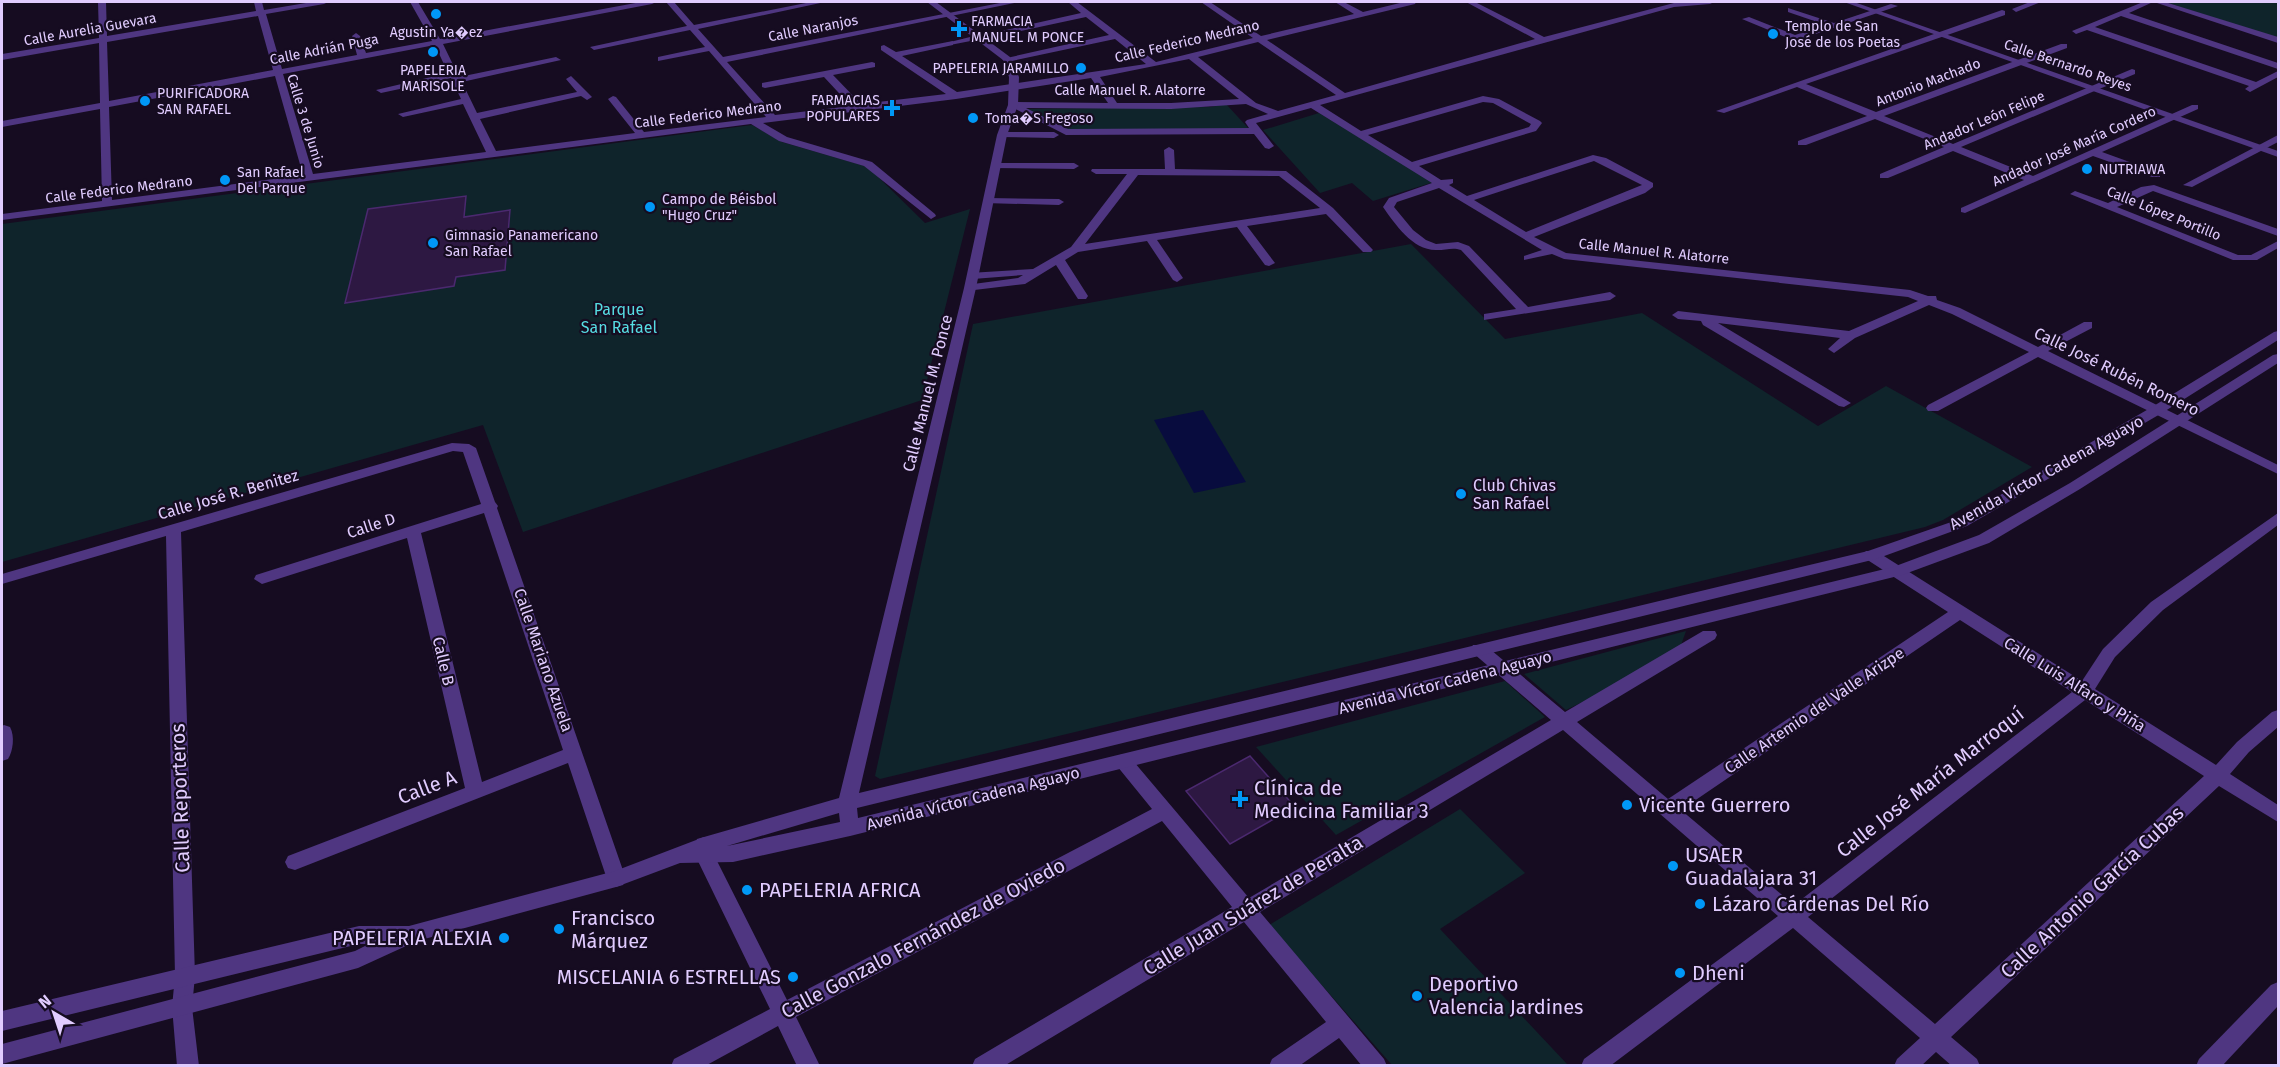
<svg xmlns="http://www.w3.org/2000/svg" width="2280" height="1067" viewBox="0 0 2280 1067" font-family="'Fira Sans',sans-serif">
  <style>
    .green { fill: #0f242b }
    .water { fill: #080c3e }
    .building { fill: #2d1842; stroke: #4b296f; stroke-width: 1.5 }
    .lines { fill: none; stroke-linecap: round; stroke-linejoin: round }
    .pedestrian { fill: #4f3681; fill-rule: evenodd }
    .minor { fill: #4f3681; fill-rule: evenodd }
    .tertiary { fill: #4f3681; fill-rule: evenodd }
    .poi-dot { fill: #0098f7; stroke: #160c21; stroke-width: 2 }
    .labels { text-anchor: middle; stroke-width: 4.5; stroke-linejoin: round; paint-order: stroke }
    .far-poi-label { font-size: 14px; fill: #e1ccff; stroke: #160c21; text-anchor: start }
    .far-street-label { font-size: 14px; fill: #e1ccff; stroke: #160c21 }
    .park-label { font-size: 16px; fill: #56dce2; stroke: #160c21 }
    .street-label { font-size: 16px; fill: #e1ccff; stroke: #160c21 }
    .poi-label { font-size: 16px; fill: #e1ccff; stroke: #160c21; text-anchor: start }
    .near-street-label { font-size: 20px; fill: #e1ccff; stroke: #160c21 }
    .near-poi-label { font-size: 20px; fill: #e1ccff; stroke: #160c21; text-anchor: start }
  </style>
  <rect width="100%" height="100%" fill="#160c21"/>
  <!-- green -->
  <g class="green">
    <polygon points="2165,2 2278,2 2278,38"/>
    <polygon points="1226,104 1249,129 1067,130 1024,109 1210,107"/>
    <polygon points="1319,113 1434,182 1373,201 1352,183 1320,193 1263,130"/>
    <polygon points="752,125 782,142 868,167 925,223 970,209 922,400 523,532 483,425 2,562 2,224"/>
    <polygon points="1411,244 1505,339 1642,313 1818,426 1886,386 2032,467 1943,520 1925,527 880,779 875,776 973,324"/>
    <polygon points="1686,631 1680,648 1656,666 1566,710 1524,674"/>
    <polygon points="1505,681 1545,717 1336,835 1256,747"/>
    <polygon points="1460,809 1525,873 1440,929 1567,1064 1564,1066 1392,1065 1269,925"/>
  </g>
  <!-- water -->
  <polygon class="water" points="1203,410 1246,482 1194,493 1154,420"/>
  <!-- building -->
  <g class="building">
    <polygon points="466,196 464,217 510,210 505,270 456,277 454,286 345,303 368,209"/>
    <polygon points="1250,756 1295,807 1230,844 1186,791"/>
  </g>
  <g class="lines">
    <!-- pedestrian -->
    <polygon class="pedestrian" points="978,35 981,35 981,39 950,45 946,43"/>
    <!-- minor -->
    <g class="minor">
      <path d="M98,2H106L107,36L256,11L254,2H262L264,10L312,2H328L324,4L266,14L282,69L357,55L352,36L356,33L360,36L366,53L432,41L410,2H418L440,39L641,2H656L652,4L443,44L459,77L556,57L561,60L462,82L477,113L577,92L566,79L571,76L592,97L587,100L581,96L480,119L496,151L635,133L608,99L613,96L616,97L644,132L766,117L709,51L658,61V57L705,47L690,30L594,50L590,47L687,26L666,2H674L694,25L811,2H825L698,29L723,57L1005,2H1019L727,62L775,115L851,106L824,77L765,88L762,87V83L872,62L875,63V67L833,75L861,104L946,94L881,50V46L884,45L896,52L953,41V45L902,56L957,92L1146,64L1115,39L1007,62L1002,59L1109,35L1086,17L978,40L974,37L1081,13L1068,2H1077L1156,62L1253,38L1201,2H1210L1261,36L1354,14L1335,2H1344L1363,12L1404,2H1416L1415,4L1267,40L1345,93L1535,39L1466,2H1475L1544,37L1674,3L1714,2L1710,4L1674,7L1320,105L1361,131L1483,96L1499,99L1540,121L1542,123L1536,131L1419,166L1441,180L1453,179V183L1449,185L1467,196L1593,155L1606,158L1653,183V187L1645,193L1534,237L1566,253L1910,290L1928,296H1936L1937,300L1960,308L2038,347L2084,322H2092V328L2048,351L2278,465V474L2038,357L1938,411H1928L1926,408L1928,405L2029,352L1952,314L1929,305L1855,338L1834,353L1828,349L1840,338L1718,323L1851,403L1844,407L1839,406L1703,325L1701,321L1678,319L1672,315L1678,311L1849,331L1918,301L1908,297L1564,259L1552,254L1524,260V256L1542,250L1439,188L1397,202L1394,207L1413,230L1426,240L1436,244L1458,242L1469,246L1528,307L1610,292L1616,296L1610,300L1484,320V314L1516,309L1461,250C1453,247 1446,250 1437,250C1413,251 1395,224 1383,207L1389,198L1432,183L1311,108L1256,123L1274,146L1269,149L1265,148L1254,134L1066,135L1008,105L1013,102L1108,103L1091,78L956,99L763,123L787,137L872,162L935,214L936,216L931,219L864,166L779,141L751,124L2,220V214L102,201L100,109L2,127V121L100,103L99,43L2,60V54L99,38ZM258,16L273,70L109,101L107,42ZM1258,42L1336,95L1278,111L1256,103L1198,57ZM435,45L448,73L376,90L381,93L451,78L461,99L398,114L403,117L463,104L486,152L313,174L283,74ZM1189,59L1239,99L1171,103H1117L1100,77ZM275,76L303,175L112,200L109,107ZM1483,102L1493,103L1531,124L1529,127L1412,162L1368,135ZM1246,104L1268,114L1247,120L1245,122L1249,128L1068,129L1026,108L1171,109ZM1594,161L1642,185L1526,232L1474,200Z"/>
      <polygon points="2030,2 2041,2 2016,12 2012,9"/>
      <polygon points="2143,2 2153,2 2129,13 2278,63 2278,69 2121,16 2095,27 2256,82 2278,71 2278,77 2250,92 2245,89 2249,86 2087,30 2076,34 2072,31"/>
      <polygon points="2154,2 2165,2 2278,37 2278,43"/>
      <polygon points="1891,4 1898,6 1795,41 1742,19 1749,17 1795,35 1826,25 1788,12 1788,8 1834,23"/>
      <polygon points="2002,10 2005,11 2005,15 1806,84 1876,112 2061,44 2067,44 2067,48 1884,116 1953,144 2132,69 2135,70 2135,74 1961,147 2033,176 2192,105 2198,105 2198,109 2102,152 2160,173 2160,177 2152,177 2093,156 1965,213 1961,212 1961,208 2024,180 1953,151 1888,178 1880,178 1880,174 1944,147 1875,119 1806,145 1798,145 1798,141 1867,116 1797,87 1724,113 1716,111"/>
      <polygon points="1002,132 1054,132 1059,135 1054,138 998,137 998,133"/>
      <polygon points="2278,135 2278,142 2192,187 2183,185"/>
      <path d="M1169,147L1174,150L1175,169L1286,171L1333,208L1373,250L1371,252H1363L1326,214L1247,226L1275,263L1269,266L1265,265L1237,227L1157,240L1183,278L1177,282L1173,280L1147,241L1078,252L1065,260L1088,296L1086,299H1078L1056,265L1025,284L966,291V285L1018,278L1023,275L973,279L967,275L969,273L1033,269L1071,247L1127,174H1096L1091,171L1092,169H1165L1164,150ZM1138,175L1279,176L1320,208L1085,244Z"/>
      <polygon points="995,163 1074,163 1079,166 1074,169 991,168 991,164"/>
      <polygon points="2154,185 2278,229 2278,236 2153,191 2117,207 2238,255 2251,255 2278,241 2278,248 2257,260 2233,260 2070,194 2075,191 2108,203 2141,187"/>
      <polygon points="988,198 1059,199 1064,202 1059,205 984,203 984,199"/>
      <path d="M452,443L469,444L476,448L495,502L498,506L497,508L626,879L623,885L616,887L609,885L568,763L295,870L288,868L285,862L288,856L465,788L407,538L262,584L254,579L256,575L481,504L463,452L453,451L181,532L195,976L192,1007L199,1066H177L172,1007L175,976L166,536L2,584V574ZM484,513L563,750L482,782L421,533Z"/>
      <path d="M2278,513V525L2163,610L2115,657L2095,689L2216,765L2237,742L2272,712L2278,710V727L2249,752L2230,774L2278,805V822L2219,786L1951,1037L1977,1059L1980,1066H1952L1936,1052L1921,1066H1894L1897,1059L1920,1038L1793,928L1610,1066H1581L1584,1059L1778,916L1563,730L1260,912L1384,1059L1387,1066H1362L1339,1038L1299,1066H1269L1272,1059L1326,1022L1244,922L1004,1066H972L975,1059L1232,907L1162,821L796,1017L820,1066H797L778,1026L705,1066H671L674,1059L770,1009L696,857L695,845L697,839L704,837L711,839L715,857L787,1000L1152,809L1117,766L1114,761L1117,756L1123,754L1129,756L1249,898L1551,720L1473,653L1471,649L1473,645H1485L1565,712L1703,631H1715L1717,635L1715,639L1577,722L1668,799L1948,612L1866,559L1863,555L1866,551H1876L2082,681L2103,649L2151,602ZM1960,620L2072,692L1794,905L1681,810ZM2085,700L2204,776L1935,1024L1808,917Z"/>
      <path d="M4,725L10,727C15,736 13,751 8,759L2,761V726Z"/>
      <polygon points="2278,982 2278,1006 2222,1066 2196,1066 2199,1059 2271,985"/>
    </g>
    <!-- tertiary -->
    <g class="tertiary">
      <path d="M927,2H936L1010,57L1019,77L1018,105L1007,135L976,288L859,793L1868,551L1957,520L2152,407L2274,332L2278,331V340L2162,413L1967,526L1876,559L857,808L858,818L1893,567L1979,535L2070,483L2273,355L2278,354V363L2080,489L1989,543L1902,575L850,836L733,862L680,863L616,887L417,941L358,968L2,1064V1044L355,951L369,944H359L2,1031V1011L359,926H409L615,871L704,837L839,798L964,288L997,135L1008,105L1009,77L1003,60ZM839,813L840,822L727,846Z"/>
      <polygon points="1844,2 1854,2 2278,151 2278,157"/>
    </g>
  </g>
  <!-- markers -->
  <g class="poi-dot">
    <circle cx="436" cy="14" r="6"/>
    <path d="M956 20h6v6h6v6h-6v6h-6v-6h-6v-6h6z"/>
    <circle cx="1773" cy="34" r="6"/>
    <circle cx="433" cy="52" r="6"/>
    <circle cx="1081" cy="68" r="6"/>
    <circle cx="145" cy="101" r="6"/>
    <path d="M889 99h6v6h6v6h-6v6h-6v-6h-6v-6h6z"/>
    <circle cx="973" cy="118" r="6"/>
    <circle cx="2087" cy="169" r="6"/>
    <circle cx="225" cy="180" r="6"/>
    <circle cx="650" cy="207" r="6"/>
    <circle cx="433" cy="243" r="6"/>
    <circle cx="1461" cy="494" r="6"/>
    <path d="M1237 790h6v6h6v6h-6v6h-6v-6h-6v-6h6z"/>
    <circle cx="1627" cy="805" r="6"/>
    <circle cx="1673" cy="866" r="6"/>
    <circle cx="747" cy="890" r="6"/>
    <circle cx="1700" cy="904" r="6"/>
    <circle cx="559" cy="929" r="6"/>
    <circle cx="504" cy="938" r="6"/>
    <circle cx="1680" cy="973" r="6"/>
    <circle cx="793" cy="977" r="6"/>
    <circle cx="1417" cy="996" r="6"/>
  </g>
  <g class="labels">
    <!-- far-poi labels -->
    <g class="far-poi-label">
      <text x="971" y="26">FARMACIA<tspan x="971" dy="16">MANUEL M PONCE</tspan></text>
      <text x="1785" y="31">Templo de San<tspan x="1785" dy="16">José de los Poetas</tspan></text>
      <text x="436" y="37" text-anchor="middle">Agustin Ya�ez</text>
      <text x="1069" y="73" text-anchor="end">PAPELERIA JARAMILLO</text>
      <text x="433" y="75" text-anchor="middle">PAPELERIA<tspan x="433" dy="16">MARISOLE</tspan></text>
      <text x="157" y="98">PURIFICADORA<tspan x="157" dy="16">SAN RAFAEL</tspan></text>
      <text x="880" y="105" text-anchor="end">FARMACIAS<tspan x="880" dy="16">POPULARES</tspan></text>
      <text x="985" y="123">Toma�S Fregoso</text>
      <text x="2099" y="174">NUTRIAWA</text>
      <text x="237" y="177">San Rafael<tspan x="237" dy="16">Del Parque</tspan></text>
      <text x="662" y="204">Campo de Béisbol<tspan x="662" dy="16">"Hugo Cruz"</tspan></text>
      <text x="445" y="240">Gimnasio Panamericano<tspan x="445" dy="16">San Rafael</tspan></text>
    </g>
    <!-- far-street labels -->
    <g class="far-street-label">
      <text transform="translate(813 28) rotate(-11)" y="5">Calle Naranjos</text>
      <text transform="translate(90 29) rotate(-10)" y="5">Calle Aurelia Guevara</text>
      <text transform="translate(1187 41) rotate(-13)" y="5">Calle Federico Medrano</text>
      <text transform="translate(324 49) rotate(-11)" y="5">Calle Adrián Puga</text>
      <text transform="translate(2068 65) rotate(19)" y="5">Calle Bernardo Reyes</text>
      <text transform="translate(1928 82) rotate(-21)" y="5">Antonio Machado</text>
      <text x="1130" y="95">Calle Manuel R. Alatorre</text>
      <text transform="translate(708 114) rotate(-7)" y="5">Calle Federico Medrano</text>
      <text transform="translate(1984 120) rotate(-23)" y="5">Andador León Felipe</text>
      <text transform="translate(306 121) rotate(73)" y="5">Calle 3 de Junio</text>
      <text transform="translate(2074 146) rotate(-24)" y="5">Andador José María Cordero</text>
      <text transform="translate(119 189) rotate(-7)" y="5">Calle Federico Medrano</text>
      <text transform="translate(2164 213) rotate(22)" y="5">Calle López Portillo</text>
      <text transform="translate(1654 251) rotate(6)" y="5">Calle Manuel R. Alatorre</text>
    </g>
    <!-- park labels -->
    <g class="park-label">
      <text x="619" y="315">Parque<tspan x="619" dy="18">San Rafael</tspan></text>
    </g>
    <!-- street labels -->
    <g class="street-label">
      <text transform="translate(2117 371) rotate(26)" y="6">Calle José Rubén Romero</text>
      <text transform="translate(927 393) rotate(-76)" y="6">Calle Manuel M. Ponce</text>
      <text transform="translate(2046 472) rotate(-29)" y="6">Avenida Víctor Cadena Aguayo</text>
      <text transform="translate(228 494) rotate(-16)" y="6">Calle José R. Benitez</text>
      <text transform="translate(371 525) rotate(-18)" y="6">Calle D</text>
      <text transform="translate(544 660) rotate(71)" y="6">Calle Mariano Azuela</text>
      <text transform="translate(444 661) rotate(77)" y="6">Calle B</text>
      <text transform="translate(1445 682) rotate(-14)" y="6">Avenida Víctor Cadena Aguayo</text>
      <text transform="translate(2075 684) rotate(32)" y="6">Calle Luis Alfaro y Piña</text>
      <text transform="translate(1814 710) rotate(-34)" y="6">Calle Artemio del Valle Arizpe</text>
      <text transform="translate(973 798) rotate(-14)" y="6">Avenida Víctor Cadena Aguayo</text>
    </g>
    <!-- poi labels -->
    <g class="poi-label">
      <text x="1473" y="491">Club Chivas<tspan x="1473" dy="18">San Rafael</tspan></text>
    </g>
    <!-- near-street labels -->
    <g class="near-street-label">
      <text transform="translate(1930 782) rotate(-38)" y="7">Calle José María Marroquí</text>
      <text transform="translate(427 787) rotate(-21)" y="7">Calle A</text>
      <text transform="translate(180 798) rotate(-92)" y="7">Calle Reporteros</text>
      <text transform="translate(2092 892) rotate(-43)" y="7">Calle Antonio García Cubas</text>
      <text transform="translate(1253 905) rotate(-31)" y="7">Calle Juan Suárez de Peralta</text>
      <text transform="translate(923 938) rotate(-28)" y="7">Calle Gonzalo Fernández de Oviedo</text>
    </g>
    <!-- near-poi labels -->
    <g class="near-poi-label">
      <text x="1254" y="795">Clínica de<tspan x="1254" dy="23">Medicina Familiar 3</tspan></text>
      <text x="1639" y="812">Vicente Guerrero</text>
      <text x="1685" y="862">USAER<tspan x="1685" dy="23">Guadalajara 31</tspan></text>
      <text x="759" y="897">PAPELERIA AFRICA</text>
      <text x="1712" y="911">Lázaro Cárdenas Del Río</text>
      <text x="571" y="925">Francisco<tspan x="571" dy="23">Márquez</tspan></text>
      <text x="492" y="945" text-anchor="end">PAPELERIA ALEXIA</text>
      <text x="1692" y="980">Dheni</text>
      <text x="781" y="984" text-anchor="end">MISCELANIA 6 ESTRELLAS</text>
      <text x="1429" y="991">Deportivo<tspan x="1429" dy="23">Valencia Jardines</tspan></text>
    </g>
  </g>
  <!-- border -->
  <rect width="2280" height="1067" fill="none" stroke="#e1ccff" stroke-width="6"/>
  <!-- north arrow -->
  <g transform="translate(54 1013) rotate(321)" stroke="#160c21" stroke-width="4.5" paint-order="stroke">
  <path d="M0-4.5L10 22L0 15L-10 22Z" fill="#e1ccff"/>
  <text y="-9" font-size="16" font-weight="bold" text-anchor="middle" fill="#e1ccff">N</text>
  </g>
</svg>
